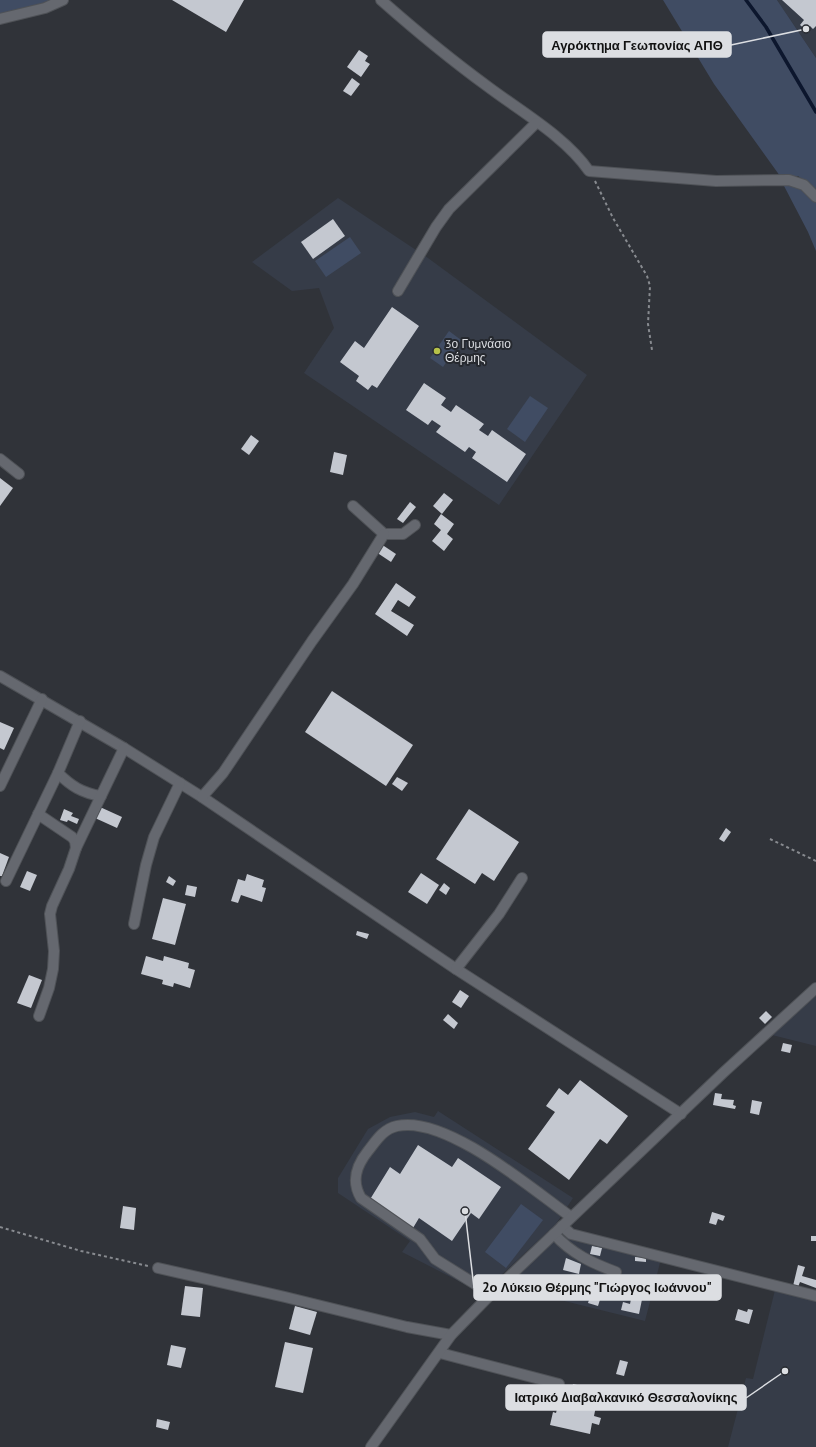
<svg xmlns="http://www.w3.org/2000/svg" width="816" height="1447" viewBox="0 0 816 1447" font-family="'PT Sans',sans-serif">
  <style>
    .built { fill: #363c48 }
    .green { fill: #404c63 }
    .lines { fill: none; stroke-linecap: round; stroke-linejoin: round }
    .stream { stroke: #0c162d; stroke-width: 3.5 }
    .building { fill: #c4c8d0 }
    .minor-casing { stroke: #4f5257; stroke-width: 12 }
    .path { stroke: #888b90; stroke-width: 2; stroke-dasharray: 3 3; stroke-linecap: butt }
    .minor { stroke: #65686f; stroke-width: 10 }
    .poi-dot { fill: #b6c149; stroke: #26292f; stroke-width: 1.5 }
    .labels { text-anchor: middle; stroke-width: 4; stroke-linejoin: round; paint-order: stroke }
    .poi-label { font-size: 12px; fill: #dcdee2; stroke: #26292f; text-anchor: start }
    .leader { fill: none; stroke: #dcdee2; stroke-width: 1.5 }
    .callout-dot { fill: #dcdee2; stroke: #26292f; stroke-width: 1.5 }
    .callout { fill: #dcdee2; stroke: #dcdee2; stroke-width: 1.5 }
    .callout-label { font-size: 13px; text-anchor: middle; font-weight: bold; fill: #111 }
  </style>
  <rect width="100%" height="100%" fill="#303339"/>
  <!-- built -->
  <g class="built">
    <polygon points="777,0 816,0 816,58"/>
    <polygon points="338,198 428,258 587,375 499,505 304,373 334,328 319,288 292,291 252,262"/>
    <polygon points="816,994 816,1046 772,1035 811,1000"/>
    <polygon points="438,1111 573,1198 556,1224 482,1293 402,1252 410,1241 338,1193 338,1178 368,1129 390,1117 415,1112 434,1117"/>
    <polygon points="560,1235 661,1259 645,1321 504,1286"/>
    <polygon points="775,1290 816,1300 816,1447 728,1447 746,1378 753,1379"/>
  </g>
  <!-- green -->
  <g class="green">
    <polygon points="0,0 51,0 35,6 0,14"/>
    <polygon points="663,0 777,0 816,58 816,189 798,176 780,176 714,84"/>
    <polygon points="783,184 801,189 816,202 816,251 808,232"/>
    <polygon points="350,237 361,253 326,277 315,261"/>
    <polygon points="449,331 461,340 443,367 430,358"/>
    <polygon points="530,396 548,408 525,442 507,429"/>
    <polygon points="521,1204 543,1220 506,1268 485,1252"/>
  </g>
  <g class="lines">
    <!-- stream -->
    <polyline class="stream" points="746,0 766,27 816,112"/>
  </g>
  <!-- building -->
  <g class="building">
    <polygon points="172,0 244,0 226,32"/>
    <polygon points="782,0 816,0 816,26 813,29 810,26 806,30 800,25 804,20"/>
    <polygon points="359,50 368,56 365,61 370,64 361,77 347,67"/>
    <polygon points="352,78 360,84 351,96 343,91"/>
    <polygon points="333,219 345,236 313,259 301,242"/>
    <polygon points="392,307 419,326 377,388 372,385 368,390 356,381 359,376 340,362 355,341 364,348"/>
    <polygon points="424,383 446,398 441,405 451,412 456,405 484,424 479,430 488,436 492,430 526,454 507,482 472,458 476,452 469,447 465,452 436,432 441,426 432,420 428,425 406,410"/>
    <polygon points="251,435 259,441 249,455 241,449"/>
    <polygon points="334,452 347,455 343,475 330,472"/>
    <polygon points="0,478 13,488 0,506"/>
    <polygon points="444,493 453,500 442,514 433,506"/>
    <polygon points="410,502 416,507 403,523 397,519"/>
    <polygon points="441,514 454,524 447,534 453,539 444,551 432,541 441,530 434,524"/>
    <polygon points="381,544 396,554 391,562 376,552"/>
    <polygon points="396,583 416,597 409,607 398,600 391,611 414,625 407,636 375,614"/>
    <polygon points="332,691 413,745 386,786 305,732"/>
    <polygon points="0,722 14,728 4,750 0,748"/>
    <polygon points="397,777 408,783 402,791 392,784"/>
    <polygon points="100,807 122,817 117,828 95,818"/>
    <polygon points="64,809 73,813 71,816 79,819 77,824 68,820 67,822 60,820"/>
    <polygon points="469,809 519,842 494,881 482,873 475,884 436,859"/>
    <polygon points="726,828 731,832 724,842 719,839"/>
    <polygon points="0,853 9,857 2,876 0,876"/>
    <polygon points="27,871 37,875 30,891 20,887"/>
    <polygon points="421,873 439,885 427,904 408,892"/>
    <polygon points="247,874 264,880 262,887 266,888 262,902 241,895 238,903 231,901 238,879 245,881"/>
    <polygon points="169,876 176,881 173,886 166,882"/>
    <polygon points="444,883 450,888 446,895 439,890"/>
    <polygon points="187,885 197,887 195,897 185,895"/>
    <polygon points="163,898 186,904 175,945 152,939"/>
    <polygon points="357,931 369,934 367,939 356,935"/>
    <polygon points="146,956 163,961 164,956 189,963 188,968 195,970 190,988 174,983 173,987 162,984 163,980 141,974"/>
    <polygon points="29,975 42,980 31,1008 17,1003"/>
    <polygon points="460,990 469,996 461,1008 452,1002"/>
    <polygon points="766,1011 772,1017 765,1024 759,1018"/>
    <polygon points="448,1014 458,1023 454,1029 443,1020"/>
    <polygon points="783,1043 792,1045 790,1053 781,1051"/>
    <polygon points="580,1080 628,1116 607,1144 600,1139 569,1180 528,1149 555,1112 546,1106 559,1088 568,1095"/>
    <polygon points="715,1093 722,1094 721,1099 734,1100 733,1105 736,1106 735,1109 713,1105"/>
    <polygon points="752,1100 762,1102 759,1115 750,1113"/>
    <polygon points="418,1145 452,1167 458,1158 501,1187 479,1219 471,1213 452,1241 419,1218 413,1228 369,1201 390,1167 400,1174"/>
    <polygon points="123,1206 136,1208 134,1230 120,1228"/>
    <polygon points="712,1212 725,1216 723,1221 718,1219 716,1225 709,1223"/>
    <rect x="811" y="1236" width="5" height="5"/>
    <polygon points="592,1246 602,1248 600,1256 590,1254"/>
    <polygon points="635,1257 646,1258 646,1262 635,1261"/>
    <polygon points="566,1258 581,1264 579,1274 563,1270"/>
    <polygon points="798,1265 805,1267 802,1276 816,1280 816,1288 800,1282 798,1287 793,1286"/>
    <polygon points="636,1275 649,1277 647,1285 645,1285 639,1314 621,1310 623,1302 630,1304"/>
    <polygon points="185,1286 203,1288 200,1317 181,1315"/>
    <polygon points="592,1290 602,1293 598,1306 588,1303"/>
    <polygon points="295,1306 317,1312 310,1335 289,1329"/>
    <polygon points="738,1309 747,1312 748,1309 753,1310 749,1324 735,1320"/>
    <polygon points="285,1342 313,1348 303,1393 275,1387"/>
    <polygon points="171,1345 186,1348 181,1368 167,1365"/>
    <polygon points="620,1360 628,1362 624,1376 616,1374"/>
    <polygon points="573,1384 598,1390 594,1405 596,1406 594,1416 601,1418 599,1425 592,1423 590,1434 550,1425 553,1412 556,1413 560,1397 573,1400 576,1389 572,1388"/>
    <polygon points="530,1385 550,1391 547,1401 527,1395"/>
    <polygon points="157,1419 170,1422 168,1430 156,1427"/>
  </g>
  <g class="lines">
    <!-- minor casing -->
    <g class="minor-casing">
      <g id="minor">
        <path d="M381,0C415,30 450,59 487,86C520,111 566,137 589,171L716,181L789,180L804,185L816,197"/>
        <polyline points="0,19 45,8 63,0"/>
        <polyline points="398,291 436,227 449,209 536,123"/>
        <polyline points="0,459 19,474"/>
        <polyline points="353,506 384,534 403,534 415,525"/>
        <polyline points="0,676 124,748 202,797 456,969 681,1114"/>
        <path d="M58,773C71,786 82,793 101,796"/>
        <polyline points="0,786 42,699"/>
        <polyline points="202,797 223,773 312,641 353,584 384,534"/>
        <polyline points="38,814 72,837 75,841 76,848"/>
        <polyline points="6,881 58,773 80,721"/>
        <polyline points="134,924 146,865 154,837 180,783"/>
        <polyline points="456,969 499,914 522,878"/>
        <polyline points="39,1016 49,988 53,969 54,951 50,914 52,906 69,869 76,848 124,748"/>
        <polyline points="562,1226 571,1234 816,1296"/>
        <path d="M554,1234C572,1254 592,1263 616,1272"/>
        <polyline points="158,1268 285,1297 407,1327 451,1335"/>
        <path d="M491,1294L435,1259L420,1239L361,1198C351,1181 356,1166 368,1151C376,1141 383,1129 397,1126C446,1115 532,1189 571,1217"/>
        <polyline points="440,1353 559,1384"/>
        <polyline points="371,1447 451,1335 491,1294 724,1072 816,988"/>
      </g>
    </g>
    <!-- path -->
    <g class="path">
      <polyline points="595,181 613,218 647,276 650,286 648,324 652,350"/>
      <polyline points="770,839 816,861"/>
      <polyline points="0,1227 81,1251 148,1266"/>
    </g>
    <!-- minor -->
    <use href="#minor" class="minor"/>
  </g>
  <!-- markers -->
  <circle class="poi-dot" cx="437" cy="351" r="4"/>
  <g class="labels">
    <!-- poi labels -->
    <g class="poi-label">
      <text x="445" y="348">3ο Γυμνάσιο<tspan x="445" dy="14">Θέρμης</tspan></text>
    </g>
  </g>
  <!-- callouts -->
  <path class="leader" d="M806 29L731 45M465 1211L474 1288M785 1371L746 1398"/>
  <g class="callout-dot">
    <circle cx="806" cy="29" r="4"/>
    <circle cx="465" cy="1211" r="4"/>
    <circle cx="785" cy="1371" r="4"/>
  </g>
  <g class="callout">
    <rect x="543" y="32" width="188" height="25" rx="4"/>
    <rect x="474" y="1275" width="247" height="25" rx="4"/>
    <rect x="506" y="1385" width="240" height="25" rx="4"/>
  </g>
  <g class="callout-label">
    <text x="637" y="50">Αγρόκτημα Γεωπονίας ΑΠΘ</text>
    <text x="597" y="1292">2ο Λύκειο Θέρμης "Γιώργος Ιωάννου"</text>
    <text x="626" y="1402">Ιατρικό Διαβαλκανικό Θεσσαλονίκης</text>
  </g>
</svg>
